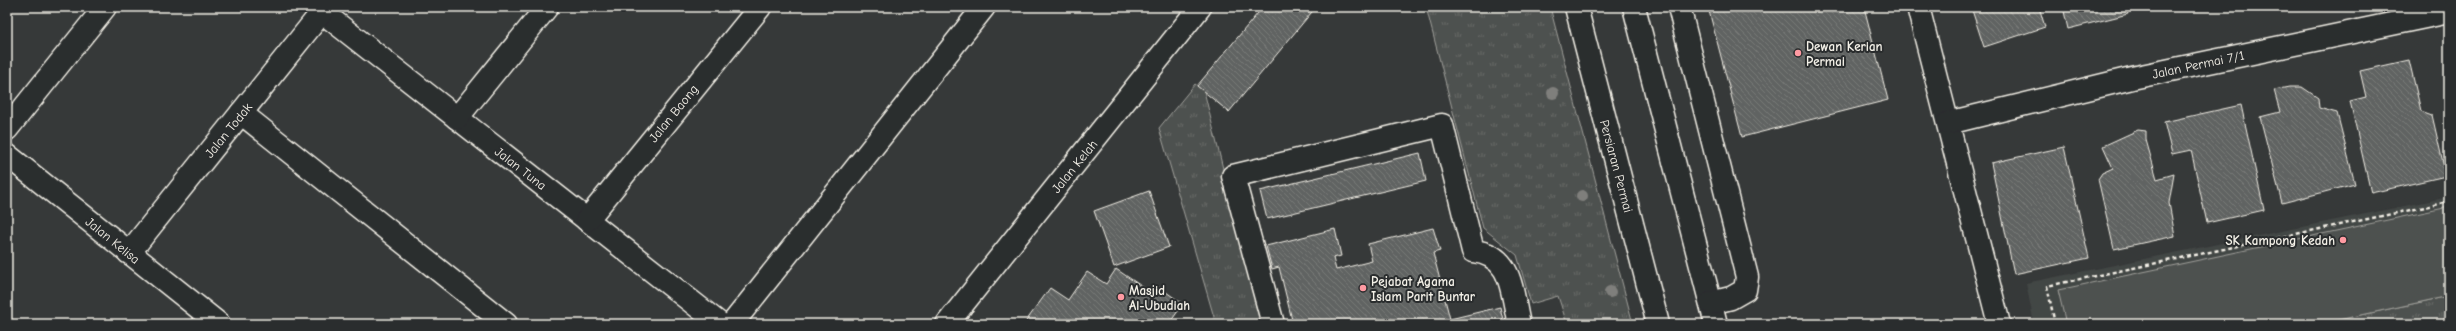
<svg xmlns="http://www.w3.org/2000/svg" width="2456" height="331" viewBox="0 0 2456 331" font-family="'Comic Neue',sans-serif">
  <style>
    .built { fill: #434645 }
    .grass { fill: url(#grass-tufts); stroke: #a1a19c }
    .green { fill: #4e514f; stroke: #a1a19c }
    .building { fill: url(#building-back-hatch); stroke: #f4f1e8 }
    .lines { fill: none; stroke-linecap: round; stroke-linejoin: round }
    .minor-casing { stroke: #f4f1e8; stroke-width: 25 }
    .path { stroke: #f4f1e8; stroke-width: 2.5; stroke-dasharray: 4 3; stroke-linecap: butt }
    .minor { stroke: #2a2d2e; stroke-width: 22 }
    .tree { fill: #7f7f7c }
    .poi-dot { fill: #ff9aa2; stroke: #2a2d2e; stroke-width: 1.5 }
    .labels { text-anchor: middle; stroke-width: 4; stroke-linejoin: round; paint-order: stroke }
    .poi-label { font-size: 13px; font-weight: bold; fill: #f4f1e8; stroke: #2a2d2e; text-anchor: start }
    .street-label { font-size: 13px; fill: #f4f1e8; stroke: #2a2d2e }
  </style>
  <defs>
    <pattern id="grass-tufts" width="24" height="20" patternUnits="userSpaceOnUse"><rect width="24" height="20" fill="#4e514f"/><path d="M3 7l-1-3M5 7V3M7 7l1-3M15 17l-1-3M17 17v-4M19 17l1-3" fill="none" stroke="#686a68"/></pattern>
    <pattern id="building-back-hatch" width="6" height="6" patternUnits="userSpaceOnUse"><rect width="6" height="6" fill="#616362"/><path d="M-1 5l2 2M0 0l6 6M5-1l2 2" fill="none" stroke="#787a78"/></pattern>
  </defs>
  <rect width="100%" height="100%" fill="#363939"/>
  <filter id="ink" filterUnits="userSpaceOnUse"><feTurbulence type="fractalNoise" baseFrequency=".025" numOctaves="2"/><feDisplacementMap in="SourceGraphic" scale="8" xChannelSelector="R" yChannelSelector="G"/><feConvolveMatrix kernelMatrix="1 2 1 2 8 2 1 2 1" color-interpolation-filters="sRGB"/></filter>
  <g filter="url(#ink)">
    <!-- built -->
    <polygon class="built" points="2449,197 2449,296 2320,324 2034,324 2026,283"/>
    <!-- grass -->
    <g class="grass">
      <polygon points="1426,7 1550,7 1633,324 1567,324 1558,296 1531,304 1517,255 1483,228"/>
      <polygon points="1195,84 1204,91 1261,324 1216,324 1159,128"/>
      <polygon points="2449,296 2449,324 2320,324"/>
    </g>
    <!-- green -->
    <polygon class="green" points="2449,207 2449,296 2320,324 2066,324 2058,290"/>
    <!-- building -->
    <g class="building">
      <polygon points="1263,7 1316,7 1229,112 1197,86"/>
      <polygon points="1708,7 1864,7 1888,100 1742,137"/>
      <polygon points="1971,7 2039,7 2045,27 1984,47"/>
      <polygon points="2063,7 2126,7 2128,14 2068,29"/>
      <polygon points="2409,60 2421,111 2432,115 2446,176 2371,193 2350,101 2366,97 2360,71"/>
      <polygon points="2289,87 2302,87 2318,98 2319,108 2337,113 2355,184 2282,203 2260,117 2280,112 2274,90"/>
      <polygon points="2241,105 2264,210 2207,223 2191,150 2172,154 2164,122"/>
      <polygon points="2138,130 2146,131 2146,140 2157,179 2174,174 2169,203 2175,236 2114,249 2098,179 2102,173 2113,168 2103,146"/>
      <polygon points="2064,147 2089,258 2014,274 1991,163"/>
      <polygon points="1420,153 1426,181 1267,219 1260,191"/>
      <polygon points="1149,191 1169,247 1114,267 1094,211"/>
      <polygon points="1433,228 1440,251 1433,253 1450,319 1500,307 1504,324 1293,324 1279,267 1272,269 1266,246 1335,229 1341,256 1333,258 1336,270 1372,261 1368,244"/>
      <polygon points="1116,269 1153,294 1159,287 1183,304 1171,321 1176,324 1024,324 1050,288 1068,300 1087,272 1106,284"/>
    </g>
    <g class="lines">
      <!-- minor casing -->
      <g class="minor-casing">
        <g id="minor">
          <polyline points="1576,7 1658,324"/>
          <polyline points="1634,7 1716,324"/>
          <polyline points="1679,7 1747,277 1745,290 1731,298 1711,303"/>
          <polyline points="1918,7 1999,324"/>
          <polyline points="322,12 720,324"/>
          <polyline points="241,113 506,324"/>
          <polyline points="457,118 547,7"/>
          <polyline points="1948,123 2132,78 2449,12"/>
          <polyline points="7,129 105,7"/>
          <polyline points="7,155 219,324"/>
          <polyline points="587,220 760,7"/>
          <polyline points="129,253 326,7"/>
          <polyline points="732,324 984,7"/>
          <polyline points="947,324 1200,7"/>
          <path d="M1273,324L1233,176L1442,125L1473,251C1513,255 1511,291 1519,324"/>
        </g>
      </g>
      <!-- path -->
      <polyline class="path" points="2055,324 2047,286 2449,202"/>
      <!-- minor -->
      <use href="#minor" class="minor"/>
    </g>
    <!-- trees -->
    <g class="tree">
      <circle cx="1553" cy="93" r="6"/>
      <circle cx="1582" cy="196" r="6"/>
      <circle cx="1610" cy="292" r="6"/>
    </g>
  </g>
  <!-- markers -->
  <g class="poi-dot">
    <circle cx="1798" cy="53" r="4"/>
    <circle cx="2343" cy="240" r="4"/>
    <circle cx="1363" cy="288" r="4"/>
    <circle cx="1121" cy="297" r="4"/>
  </g>
  <g class="labels">
    <!-- poi labels -->
    <g class="poi-label">
      <text x="1806" y="51">Dewan Kerian<tspan x="1806" dy="15">Permai</tspan></text>
      <text x="2335" y="245" text-anchor="end">SK Kampong Kedah</text>
      <text x="1371" y="286">Pejabat Agama<tspan x="1371" dy="15">Islam Parit Buntar</tspan></text>
      <text x="1129" y="295">Masjid<tspan x="1129" dy="15">Al-Ubudiah</tspan></text>
    </g>
    <!-- street labels -->
    <g class="street-label">
      <text transform="translate(2198 64) rotate(-12)" y="5">Jalan Permai 7/1</text>
      <text transform="translate(673 113) rotate(-51)" y="5">Jalan Baong</text>
      <text transform="translate(228 130) rotate(-51)" y="5">Jalan Todak</text>
      <text transform="translate(1074 166) rotate(-51)" y="5">Jalan Kelah</text>
      <text transform="translate(1617 166) rotate(75)" y="5">Persiaran Permai</text>
      <text transform="translate(521 168) rotate(38)" y="5">Jalan Tuna</text>
      <text transform="translate(113 240) rotate(39)" y="5">Jalan Kelisa</text>
    </g>
  </g>
  <!-- margin -->
  <rect width="2456" height="331" fill="none" stroke="#2a2d2e" stroke-width="24"/>
  <rect x="12" y="12" width="2432" height="307" fill="none" stroke="#f4f1e8" stroke-width="1.5" filter="url(#ink)"/>
</svg>
